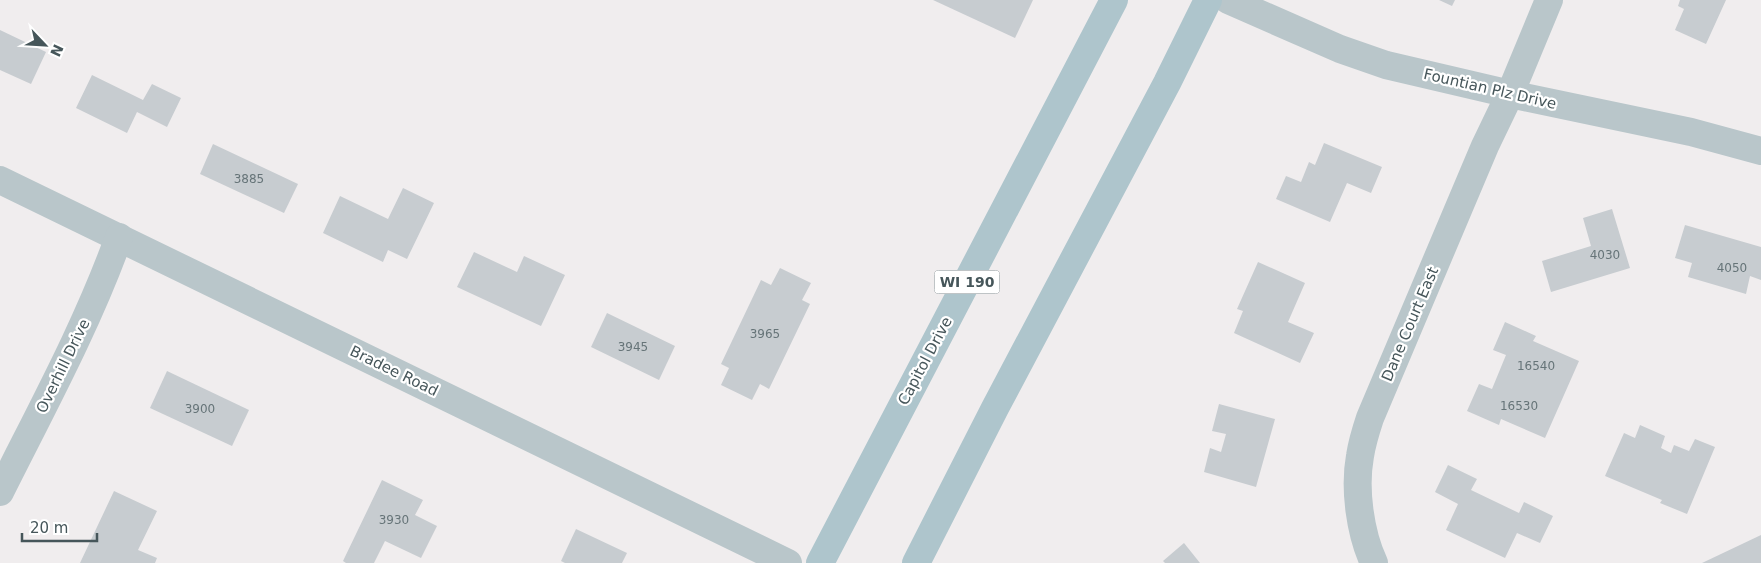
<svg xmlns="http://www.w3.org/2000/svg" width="1761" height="563" viewBox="0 0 1761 563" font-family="'DejaVu Sans',sans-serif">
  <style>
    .building { fill: #c7ccd0 }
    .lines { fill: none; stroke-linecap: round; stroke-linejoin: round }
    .minor { stroke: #b9c6ca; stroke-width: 28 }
    .major { stroke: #aec5cc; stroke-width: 28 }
    .labels { text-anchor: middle; stroke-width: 4.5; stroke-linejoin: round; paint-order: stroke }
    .number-label { font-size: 12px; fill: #667478 }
    .shield { fill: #fff; stroke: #7e898c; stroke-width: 1 }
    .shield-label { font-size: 14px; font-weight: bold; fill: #46565a }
    .street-label { font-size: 15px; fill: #46565a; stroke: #fff }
  </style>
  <rect width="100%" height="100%" fill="#f0edee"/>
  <!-- building -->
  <g class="building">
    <polygon points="933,0 1033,0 1015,38"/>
    <polygon points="1439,0 1455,0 1452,6"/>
    <polygon points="1680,0 1726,0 1706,44 1675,30 1684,9 1678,6"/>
    <polygon points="0,30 46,52 31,84 0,70"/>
    <polygon points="92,75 143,100 152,84 181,98 167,127 137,112 127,133 76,108"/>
    <polygon points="1324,143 1382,167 1371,193 1347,183 1330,222 1276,199 1286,176 1301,182 1309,162 1315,165"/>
    <polygon points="213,144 298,184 284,213 200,174"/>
    <polygon points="403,188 434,203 407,259 388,250 383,262 323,233 340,196 388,219"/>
    <polygon points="1612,209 1630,268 1551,292 1542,261 1591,246 1583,218"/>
    <polygon points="1685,225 1761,247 1761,280 1750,276 1746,294 1688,277 1692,263 1675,258"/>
    <polygon points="474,252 517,272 524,256 565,275 541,326 457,287"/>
    <polygon points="1258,262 1305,283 1288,322 1314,333 1300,363 1234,333 1243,311 1237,309"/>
    <polygon points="780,268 811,283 802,300 810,304 769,389 760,384 752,400 721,385 729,368 721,364 761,280 771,285"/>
    <polygon points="607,313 675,346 659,380 591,347"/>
    <polygon points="1505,322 1536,336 1533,341 1579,361 1545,438 1501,419 1499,425 1467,411 1479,384 1492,389 1506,355 1493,350"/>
    <polygon points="167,371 249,410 232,446 150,408"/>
    <polygon points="1219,404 1275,419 1256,487 1204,472 1210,448 1221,452 1226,434 1212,431"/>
    <polygon points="1640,425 1665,436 1661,448 1671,453 1674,445 1689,451 1695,439 1715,447 1687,514 1660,503 1662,500 1605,476 1624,433 1635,438"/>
    <polygon points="1448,465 1477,479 1471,490 1519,513 1524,502 1553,516 1540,543 1517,533 1505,558 1446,530 1458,504 1435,492"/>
    <polygon points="382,480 423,500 415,515 437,526 421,558 385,541 374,563 346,563 343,561"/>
    <polygon points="114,491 157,511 138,550 157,558 155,563 80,563"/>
    <polygon points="576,529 627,553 622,563 565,563 561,561"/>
    <polygon points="1761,535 1761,563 1702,563"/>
    <polygon points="1184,543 1200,563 1165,563 1163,561"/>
  </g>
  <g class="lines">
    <!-- minor -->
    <g class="minor">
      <polyline points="1228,0 1340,49 1386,65 1510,94 1691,132 1761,151"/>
      <polyline points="0,180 788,563"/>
      <path d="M0,492C42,408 87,326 119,237"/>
      <path d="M1374,563C1360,533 1354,489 1360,456C1362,443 1366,430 1370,418L1485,146L1510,94L1549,0"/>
    </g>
    <!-- major -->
    <g class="major">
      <polyline points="820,563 1114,0"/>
      <polyline points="916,563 995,408 1167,83 1208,0"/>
    </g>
  </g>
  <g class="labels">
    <!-- number labels -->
    <g class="number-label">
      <text x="249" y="183">3885</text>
      <text x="1605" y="259">4030</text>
      <text x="1732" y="272">4050</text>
      <text x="765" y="338">3965</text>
      <text x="633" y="351">3945</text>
      <text x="1536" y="370">16540</text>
      <text x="1519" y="410">16530</text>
      <text x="200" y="413">3900</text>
      <text x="394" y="524">3930</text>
    </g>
    <!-- shield labels -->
    <rect class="shield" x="934.5" y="270.5" width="65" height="23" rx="4"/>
    <g class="shield-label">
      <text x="967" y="287">WI 190</text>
    </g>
    <!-- street labels -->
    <g class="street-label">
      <text transform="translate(1490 89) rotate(13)" y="5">Fountian Plz Drive</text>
      <text transform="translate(1410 324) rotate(-67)" y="5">Dane Court East</text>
      <text transform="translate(925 361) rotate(-62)" y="5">Capitol Drive</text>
      <text transform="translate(63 366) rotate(-64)" y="5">Overhill Drive</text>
      <text transform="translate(394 371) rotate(26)" y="5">Bradee Road</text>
    </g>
  </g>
  <!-- north arrow -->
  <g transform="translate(45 45) rotate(115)" stroke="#ffffff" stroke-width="4" paint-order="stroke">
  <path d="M0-4L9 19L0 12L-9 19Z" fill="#46565a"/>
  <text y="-8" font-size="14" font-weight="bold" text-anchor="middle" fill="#46565a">N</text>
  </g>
  <!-- scale -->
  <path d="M22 533v8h75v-8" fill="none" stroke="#46565a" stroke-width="2.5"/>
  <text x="30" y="533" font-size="15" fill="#46565a" stroke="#ffffff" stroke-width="4" paint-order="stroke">20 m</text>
</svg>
